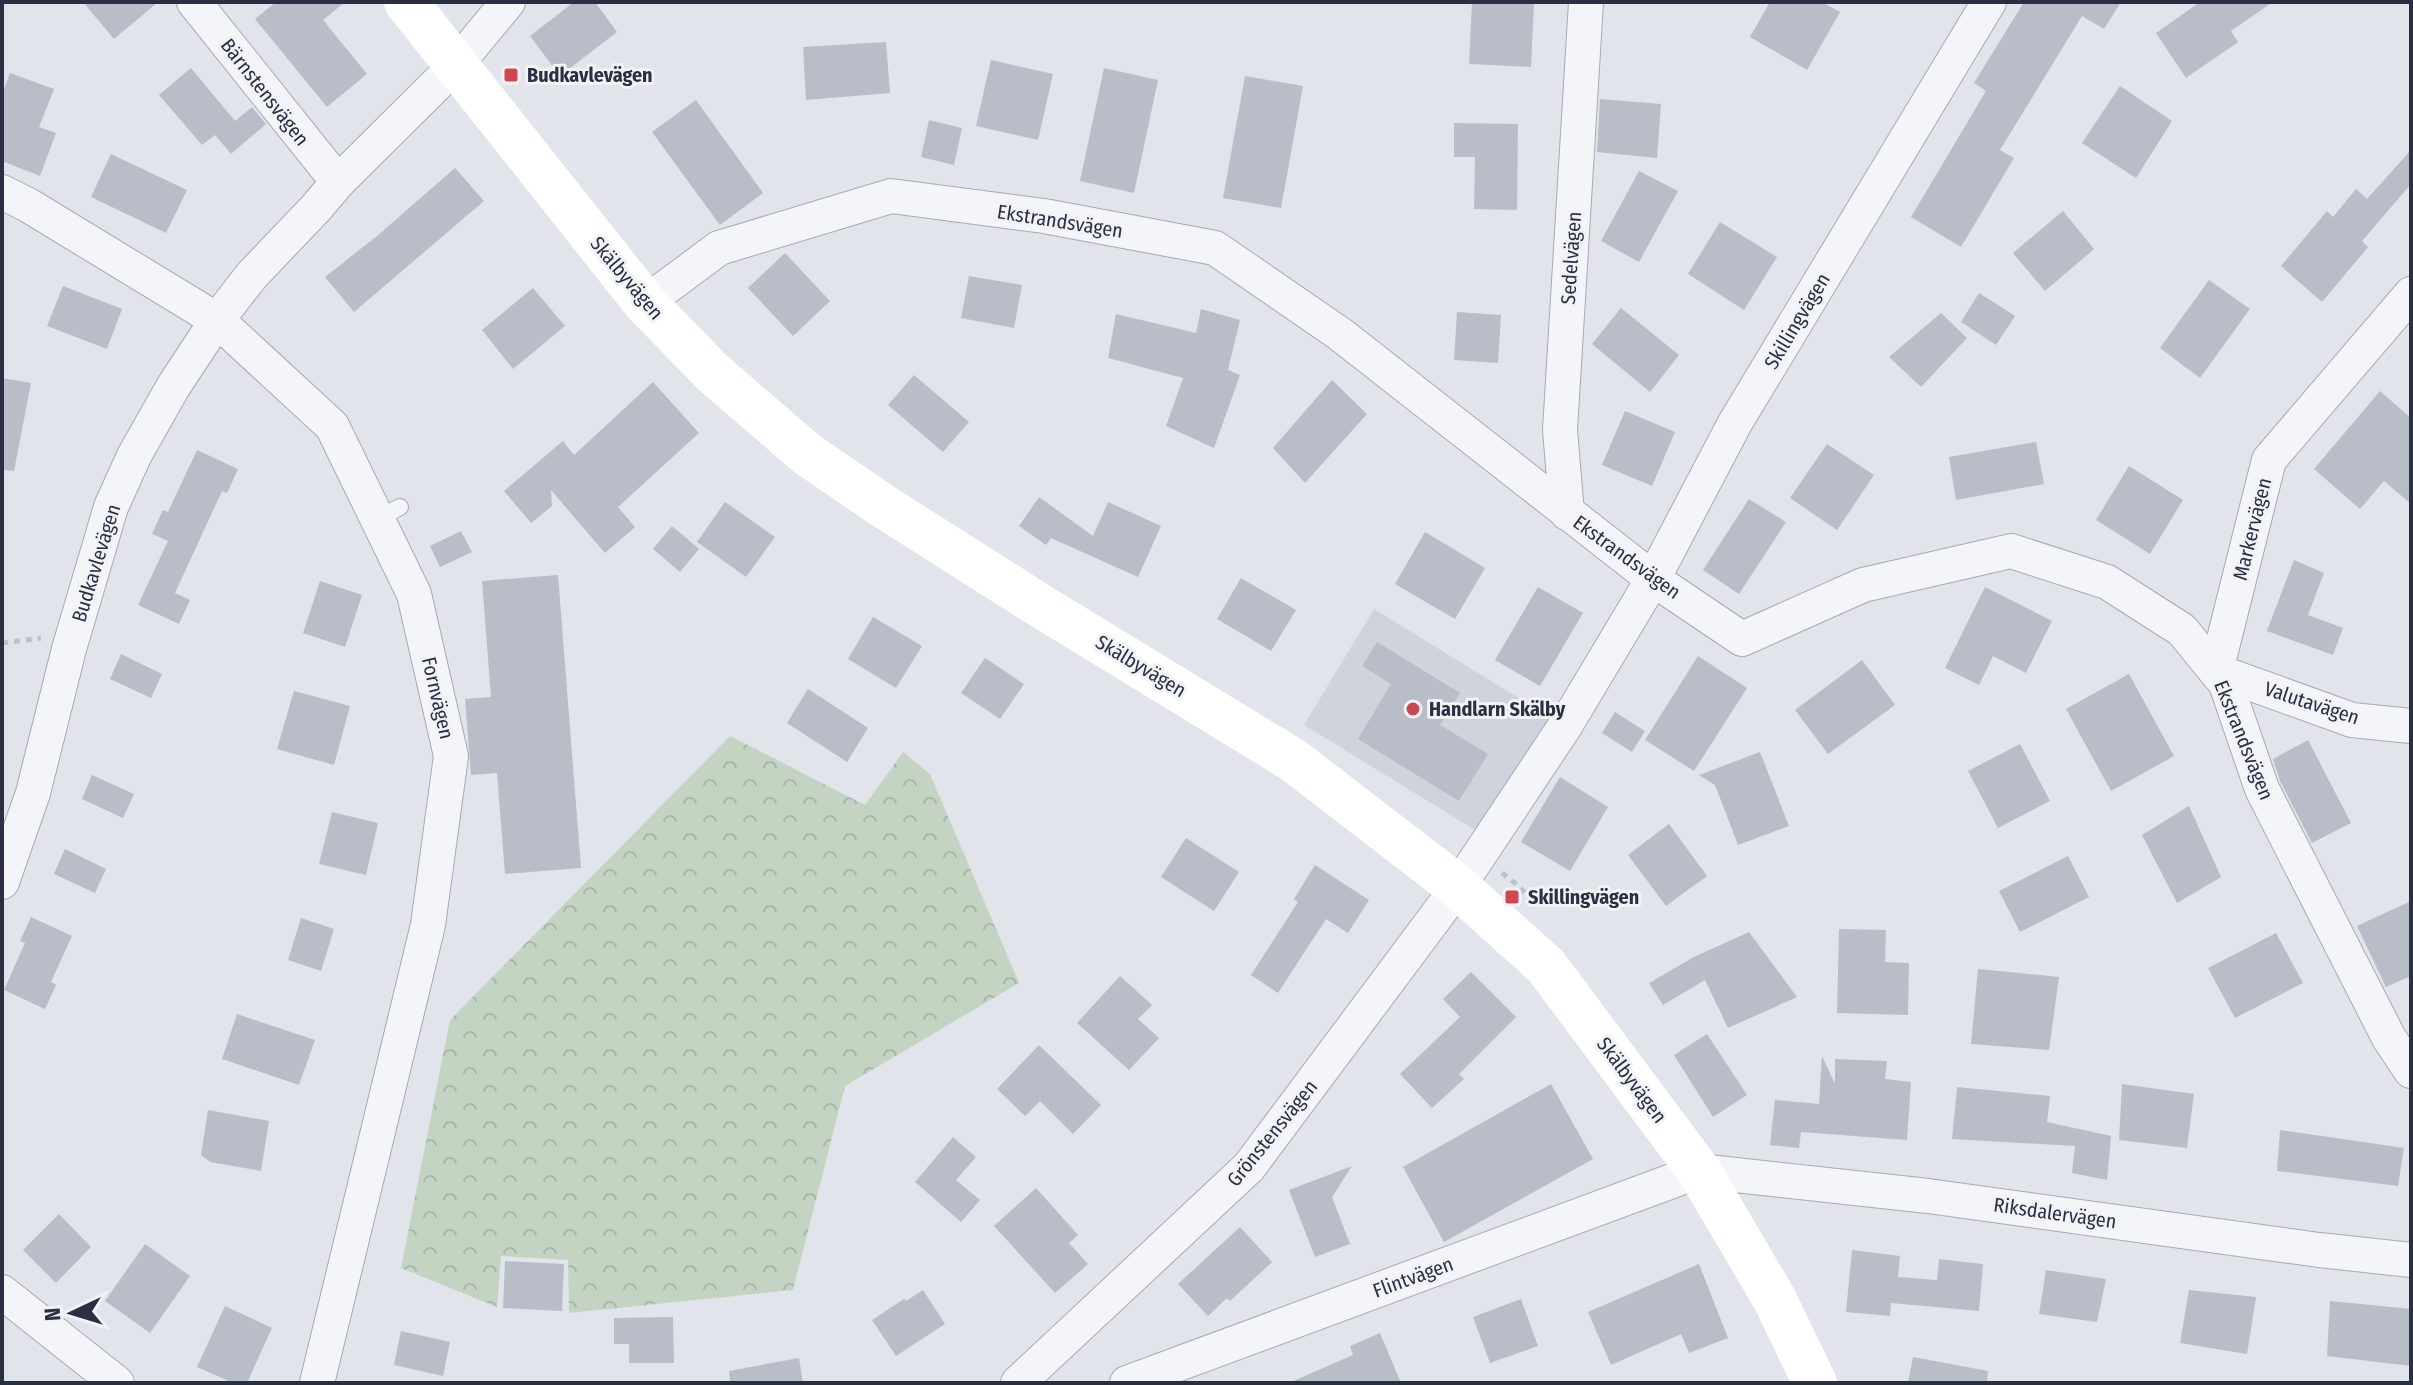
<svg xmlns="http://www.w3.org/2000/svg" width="2413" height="1385" viewBox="0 0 2413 1385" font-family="'Fira Sans Condensed',sans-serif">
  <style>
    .built { fill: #cfd3dc }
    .forest { fill: url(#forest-crowns) }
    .building { fill: #b8bdc7 }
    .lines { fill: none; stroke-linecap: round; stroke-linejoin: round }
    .lane-casing { stroke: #a6aab4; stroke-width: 18 }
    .street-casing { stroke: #a6aab4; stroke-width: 36 }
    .path { stroke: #bfc2c9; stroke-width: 5; stroke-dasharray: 6 6; stroke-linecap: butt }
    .lane { stroke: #f4f5f8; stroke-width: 16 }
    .street { stroke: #f4f5f8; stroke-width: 34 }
    .secondary { stroke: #fff; stroke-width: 44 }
    .poi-dot { fill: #ce4750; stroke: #f1f3f7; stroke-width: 3 }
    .labels { text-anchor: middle; stroke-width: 6; stroke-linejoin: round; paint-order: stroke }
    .poi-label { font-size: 20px; font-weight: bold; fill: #2a3042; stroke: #f1f3f7; text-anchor: start }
    .street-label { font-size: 20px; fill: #2a3042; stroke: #f1f3f7 }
  </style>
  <defs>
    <pattern id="forest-crowns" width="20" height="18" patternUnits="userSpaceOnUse" patternTransform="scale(2)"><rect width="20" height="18" fill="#c5d4c2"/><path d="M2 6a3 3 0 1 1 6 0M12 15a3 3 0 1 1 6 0" fill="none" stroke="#a9b6a8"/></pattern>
  </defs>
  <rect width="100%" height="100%" fill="#e1e4ea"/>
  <!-- built -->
  <polygon class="built" points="1374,609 1551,718 1480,833 1304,725"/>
  <!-- forest -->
  <polygon class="forest" points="730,736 865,805 903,752 930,774 1019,983 845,1086 793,1290 569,1313 568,1260 501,1256 497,1307 401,1268 450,1020"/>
  <!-- building -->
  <g class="building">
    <polygon points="83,2 158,2 114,39"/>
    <polygon points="276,2 345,2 323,20 367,74 327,107 255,19"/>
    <polygon points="574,2 595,2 617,32 560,76 530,36"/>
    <polygon points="1472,2 1534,2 1531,67 1469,64"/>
    <polygon points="1770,2 1822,2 1840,12 1807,70 1750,37"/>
    <polygon points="2024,2 2121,2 2104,29 2082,16 2000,150 2014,158 1961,247 1911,217 1986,91 1974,83"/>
    <polygon points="2200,2 2273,2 2231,31 2238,42 2186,78 2156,33"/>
    <polygon points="886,42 890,93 806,100 803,47"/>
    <polygon points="991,60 1053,74 1038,140 976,126"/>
    <polygon points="191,68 235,121 252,107 266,124 231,154 215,135 202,145 159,95"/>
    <polygon points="1104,68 1158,80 1134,193 1080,181"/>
    <polygon points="10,73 54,89 39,127 56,133 40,176 2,161 2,94"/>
    <polygon points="1245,76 1303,86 1281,208 1223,198"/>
    <polygon points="2120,86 2172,121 2136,178 2082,143"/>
    <polygon points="1600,99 1661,104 1657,158 1597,152"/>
    <polygon points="696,100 763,193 720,225 652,132"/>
    <polygon points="929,120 962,128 954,165 921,157"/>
    <polygon points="1454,123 1518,124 1517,210 1474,209 1475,157 1454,157"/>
    <polygon points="2411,150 2411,184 2362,241 2368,247 2322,302 2281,266 2327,211 2333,217 2356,189 2367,199"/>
    <polygon points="111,154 187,190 166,233 91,197"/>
    <polygon points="455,168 484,201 354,312 325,277 377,236"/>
    <polygon points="1639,171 1678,191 1639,262 1601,241"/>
    <polygon points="2063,211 2094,249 2045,291 2013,253"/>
    <polygon points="1720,222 1777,257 1744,310 1688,274"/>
    <polygon points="785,253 830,301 793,336 748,288"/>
    <polygon points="969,276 1022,285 1014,328 961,318"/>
    <polygon points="2209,280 2250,309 2200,378 2160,348"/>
    <polygon points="63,286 122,309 107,349 47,326"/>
    <polygon points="533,288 565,326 513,369 482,330"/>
    <polygon points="1979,293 2015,316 1996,345 1961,322"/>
    <polygon points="1621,308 1679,355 1650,392 1592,344"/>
    <polygon points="1201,309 1240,320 1228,370 1240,375 1214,448 1166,426 1183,378 1108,358 1116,314 1196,333"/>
    <polygon points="1457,312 1501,315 1498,363 1454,360"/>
    <polygon points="1941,313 1967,338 1921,387 1889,357"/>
    <polygon points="914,375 969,422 943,452 888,405"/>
    <polygon points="2,378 31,383 14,471 2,470"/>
    <polygon points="1332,380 1367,414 1305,483 1273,448"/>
    <polygon points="653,382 699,433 618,507 635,527 605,553 551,490 552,506 531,523 504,491 563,441 574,455"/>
    <polygon points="2380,391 2411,418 2411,504 2384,481 2360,509 2314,469"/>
    <polygon points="1625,411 1675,432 1652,486 1602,465"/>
    <polygon points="2036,442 2044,484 1956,500 1949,457"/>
    <polygon points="1827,444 1874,475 1837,530 1790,498"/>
    <polygon points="197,450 238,469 227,493 222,491 175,593 190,600 179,624 138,605 168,541 152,534 163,510 168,512"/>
    <polygon points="2129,466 2183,500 2150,554 2096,520"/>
    <polygon points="1039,497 1093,536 1108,502 1161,526 1138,577 1051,538 1046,545 1019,526"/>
    <polygon points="1749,499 1786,522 1739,594 1703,570"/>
    <polygon points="725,502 775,537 746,577 697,542"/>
    <polygon points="672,526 699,549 680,572 653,549"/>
    <polygon points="461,531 472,552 440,567 430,546"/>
    <polygon points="1425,532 1485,568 1455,619 1395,584"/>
    <polygon points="2294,560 2324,573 2308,615 2343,628 2333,655 2267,631"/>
    <polygon points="558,575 581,868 505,874 497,773 471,775 465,699 491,697 482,581"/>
    <polygon points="1241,578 1296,610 1271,651 1217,619"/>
    <polygon points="320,581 362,595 345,647 303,633"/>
    <polygon points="1538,587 1583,613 1540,686 1495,660"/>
    <polygon points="1985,587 2052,621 2026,673 1993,656 1979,685 1945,668"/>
    <polygon points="873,617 922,646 896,688 848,659"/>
    <polygon points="1377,642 1460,693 1440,725 1488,754 1459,801 1358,739 1391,684 1362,666"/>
    <polygon points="121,654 162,674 151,698 110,679"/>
    <polygon points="1698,656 1747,688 1694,771 1645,740"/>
    <polygon points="985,658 1024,684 1000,719 961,693"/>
    <polygon points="1862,660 1895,705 1828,754 1795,710"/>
    <polygon points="2129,674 2174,756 2111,791 2066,709"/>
    <polygon points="808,689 868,728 847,762 787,723"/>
    <polygon points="294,691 350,706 334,765 277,749"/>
    <polygon points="1615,712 1645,731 1632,752 1602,733"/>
    <polygon points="2308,740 2351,823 2312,843 2280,781 2273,759"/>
    <polygon points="2020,744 2050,801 1998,828 1968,771"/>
    <polygon points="1760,752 1789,826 1738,845 1715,785 1699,775"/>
    <polygon points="92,775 134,794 123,818 82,799"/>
    <polygon points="1560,777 1608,807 1570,871 1521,842"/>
    <polygon points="2189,806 2221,877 2177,903 2142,835"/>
    <polygon points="332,812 378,823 366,875 319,864"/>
    <polygon points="1669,824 1707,876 1666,906 1628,855"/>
    <polygon points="1186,838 1239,872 1214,911 1161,877"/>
    <polygon points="65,849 106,869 95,893 54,874"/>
    <polygon points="2068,856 2089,897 2020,932 1999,891"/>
    <polygon points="1315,865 1369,900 1348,933 1326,919 1278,993 1251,975 1298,902 1294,899"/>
    <polygon points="2411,901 2411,976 2386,987 2357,926"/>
    <polygon points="31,917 72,936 51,982 56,985 45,1009 4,990 25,943 20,941"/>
    <polygon points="301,918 334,929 321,971 288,960"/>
    <polygon points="1839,929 1886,930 1885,962 1909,963 1908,1015 1837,1013"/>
    <polygon points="1749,932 1797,997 1728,1028 1705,980 1663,1005 1649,983 1694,957"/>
    <polygon points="2276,933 2303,983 2235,1018 2208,968"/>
    <polygon points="1978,969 2059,977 2049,1050 1971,1044"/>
    <polygon points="1471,972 1516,1017 1459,1074 1464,1079 1432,1108 1400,1074 1460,1017 1443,999"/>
    <polygon points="1120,976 1152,1005 1138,1019 1159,1038 1129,1070 1077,1023"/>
    <polygon points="237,1014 315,1040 299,1085 222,1059"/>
    <polygon points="1707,1034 1747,1095 1713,1117 1674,1055"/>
    <polygon points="1039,1045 1101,1105 1073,1134 1040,1101 1025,1116 997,1089"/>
    <polygon points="1822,1056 1835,1084 1835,1059 1887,1061 1885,1079 1911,1082 1907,1140 1801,1132 1799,1148 1770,1145 1775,1100 1819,1104"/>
    <polygon points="1551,1084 1593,1159 1444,1242 1403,1167"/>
    <polygon points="2122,1084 2194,1094 2187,1148 2119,1140"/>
    <polygon points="1957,1087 2050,1096 2047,1122 2111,1136 2107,1180 2072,1173 2075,1146 1952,1139"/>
    <polygon points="208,1110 269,1121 261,1171 210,1162 201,1155"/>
    <polygon points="2280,1130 2404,1148 2398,1186 2277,1171"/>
    <polygon points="953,1137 976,1157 956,1180 980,1200 961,1222 915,1182"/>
    <polygon points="1352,1166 1332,1197 1350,1244 1315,1257 1289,1190"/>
    <polygon points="1036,1188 1078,1235 1069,1243 1088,1264 1055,1293 994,1226"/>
    <polygon points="59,1214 91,1247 56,1283 23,1250"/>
    <polygon points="1240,1227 1272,1262 1230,1301 1227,1298 1208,1316 1178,1284"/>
    <polygon points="145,1244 190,1276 150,1333 105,1301"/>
    <polygon points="1852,1250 1900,1256 1898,1277 1937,1280 1939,1259 1983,1264 1979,1311 1891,1303 1890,1316 1846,1312"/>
    <polygon points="505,1261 564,1264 562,1311 503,1308"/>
    <polygon points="1699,1264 1728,1338 1689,1353 1681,1334 1611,1365 1588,1312"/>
    <polygon points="2046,1270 2106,1279 2097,1322 2039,1314"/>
    <polygon points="923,1290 945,1324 896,1356 872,1320 904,1299 906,1301"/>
    <polygon points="2189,1290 2256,1297 2247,1354 2180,1343"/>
    <polygon points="1521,1299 1538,1346 1490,1363 1473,1317"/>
    <polygon points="2330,1301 2411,1309 2411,1366 2327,1356"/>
    <polygon points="225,1306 272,1328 247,1383 233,1383 197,1367"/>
    <polygon points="673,1317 674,1363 629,1363 629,1344 614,1344 614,1318"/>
    <polygon points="401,1331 450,1342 443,1376 394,1365"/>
    <polygon points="1380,1333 1401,1383 1289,1383 1353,1355 1350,1346"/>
    <polygon points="1913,1357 1988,1371 1987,1383 1908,1383"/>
    <polygon points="799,1358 803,1383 730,1383 729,1371"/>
  </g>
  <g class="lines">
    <!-- lane casing -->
    <g class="lane-casing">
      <polyline id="lane" points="378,518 400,507"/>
    </g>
    <!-- street casing -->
    <g class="street-casing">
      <g id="street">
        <polyline points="194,2 338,182"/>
        <polyline points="2,192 28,205 217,320 332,426 414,594 451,756 428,925 317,1383"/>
        <polyline points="2411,294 2269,460 2216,671 2352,720 2411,726"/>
        <polyline points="645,303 719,248 891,196 1044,216 1215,248 1340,334 1653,579 1742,639 1863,585 2011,551 2107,582 2182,630 2226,684 2262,789 2389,1038 2411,1071"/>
        <polyline points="1567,513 1560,430 1586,2"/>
        <polyline points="2,882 33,793 69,649 111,507 134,456 173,387 217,320 252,275 316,208 338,182 455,66 508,2"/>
        <polyline points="2,1292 117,1383"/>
        <polyline points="1018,1383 1249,1167 1458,887 1565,726 1653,579 1735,423 1989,2"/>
        <polyline points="1127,1383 1699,1171 1928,1196 2319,1250 2411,1260"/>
      </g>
    </g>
    <!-- path -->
    <g class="path">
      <polyline points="2,643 41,638"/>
      <polyline points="1502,873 1520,887 1529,899"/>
    </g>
    <!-- lane -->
    <use href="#lane" class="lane"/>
    <!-- street -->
    <use href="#street" class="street"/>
    <!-- secondary -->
    <polyline class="secondary" points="406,2 645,303 713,373 807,454 883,506 1039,605 1293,760 1458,887 1546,966 1699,1171 1774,1298 1815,1383"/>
  </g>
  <!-- markers -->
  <g class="poi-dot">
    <rect x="503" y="67" width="16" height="16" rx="4"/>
    <circle cx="1413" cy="709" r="8"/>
    <rect x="1504" y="889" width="16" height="16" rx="4"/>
  </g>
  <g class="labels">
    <!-- poi labels -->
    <g class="poi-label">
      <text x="527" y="82">Budkavlevägen</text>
      <text x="1429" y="716">Handlarn Skälby</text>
      <text x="1528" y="904">Skillingvägen</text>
    </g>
    <!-- street labels -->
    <g class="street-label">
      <text transform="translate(265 92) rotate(52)" y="7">Bärnstensvägen</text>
      <text transform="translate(1060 221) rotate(9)" y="7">Ekstrandsvägen</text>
      <text transform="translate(1571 258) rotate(-86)" y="7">Sedelvägen</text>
      <text transform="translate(627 278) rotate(50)" y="7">Skälbyvägen</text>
      <text transform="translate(1797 321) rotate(-59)" y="7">Skillingvägen</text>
      <text transform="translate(2252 529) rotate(-76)" y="7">Markervägen</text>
      <text transform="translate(1627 557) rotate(36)" y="7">Ekstrandsvägen</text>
      <text transform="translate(96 563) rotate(-73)" y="7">Budkavlevägen</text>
      <text transform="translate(1141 666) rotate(31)" y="7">Skälbyvägen</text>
      <text transform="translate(438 698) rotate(77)" y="7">Fornvägen</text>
      <text transform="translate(2312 703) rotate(18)" y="7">Valutavägen</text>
      <text transform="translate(2244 740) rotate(68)" y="7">Ekstrandsvägen</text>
      <text transform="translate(1632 1080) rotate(53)" y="7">Skälbyvägen</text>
      <text transform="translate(1272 1133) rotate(-51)" y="7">Grönstensvägen</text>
      <text transform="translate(2055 1213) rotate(8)" y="7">Riksdalervägen</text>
      <text transform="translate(1413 1277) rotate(-20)" y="7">Flintvägen</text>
    </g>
  </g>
  <!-- border -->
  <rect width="2413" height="1385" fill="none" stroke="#2a3042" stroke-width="8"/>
  <!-- north arrow -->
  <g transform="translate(72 1313) rotate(266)" stroke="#f1f3f7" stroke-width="6" paint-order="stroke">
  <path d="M0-6L14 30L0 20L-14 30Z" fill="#2a3042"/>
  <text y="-12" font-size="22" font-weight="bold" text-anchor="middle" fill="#2a3042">N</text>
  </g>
</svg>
